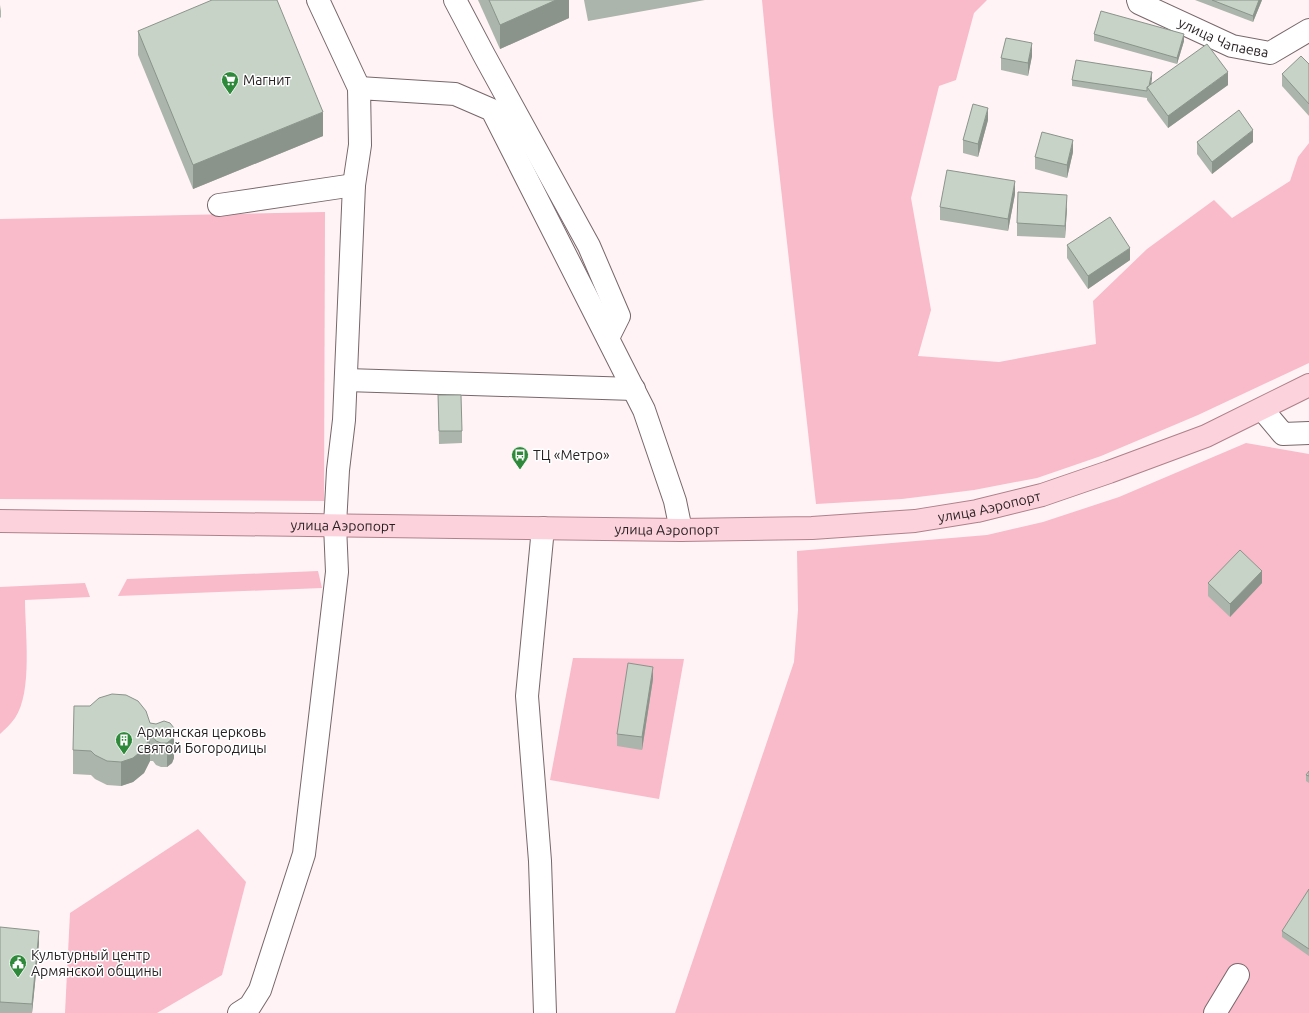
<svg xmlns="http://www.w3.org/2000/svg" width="1309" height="1013" viewBox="0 0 1309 1013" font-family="Ubuntu,sans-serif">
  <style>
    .green { fill: #f9bac9 }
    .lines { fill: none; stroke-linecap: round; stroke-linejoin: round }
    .minor-casing { stroke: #78676b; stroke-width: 24 }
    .major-casing { stroke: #b0808c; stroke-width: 24 }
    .minor { stroke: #fff; stroke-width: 22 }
    .major { stroke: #fcd2dc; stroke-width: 22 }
    .wall { fill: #abb5ab }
    .shaded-wall { fill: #8b948b }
    .building { fill: #c7d3c7; stroke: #8b948b }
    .labels { text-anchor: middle; stroke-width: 3; stroke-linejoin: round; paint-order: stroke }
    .street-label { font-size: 14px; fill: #261f21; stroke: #fff }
    .poi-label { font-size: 14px; fill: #261f21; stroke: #fff; text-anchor: start }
  </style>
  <rect width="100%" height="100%" fill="#fff3f6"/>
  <!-- green -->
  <g class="green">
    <polygon points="762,0 987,0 974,13 956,80 939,86 911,198 931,310 918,356 999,362 1096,344 1093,301 1147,249 1214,200 1232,218 1290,181 1298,157 1309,143 1309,363 1198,415 1101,456 1037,478 974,490 902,499 816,504 773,116"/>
    <polygon points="325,212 324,501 0,499 0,219"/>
    <polygon points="1246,443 1309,454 1309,1013 675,1013 794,662 798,610 797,551 987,535 1043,522 1119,497"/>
    <polygon points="318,571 322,588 118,596 127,579"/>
    <path d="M85,583L90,597L25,600C25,631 33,692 15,718C11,724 5,729 0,734V587Z"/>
    <polygon points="573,658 684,659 659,799 550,780"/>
    <polygon points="198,829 246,882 222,975 157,1013 65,1013 70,913"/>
  </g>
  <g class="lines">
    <!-- minor casing -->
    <g class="minor-casing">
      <g id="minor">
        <polyline points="318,0 359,88"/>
        <polyline points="455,0 484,55 589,246 619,316 608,338"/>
        <path id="s1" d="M1138,0L1139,3L1232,46L1270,53L1309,30"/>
        <polyline points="219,205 354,185"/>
        <polyline points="346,380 634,389"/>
        <polyline points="1262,409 1283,434 1309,433"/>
        <polyline points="543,528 527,696 540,861 545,1013"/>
        <polyline points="239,1013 250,1006 260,990 304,854 337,572 335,525 338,470 344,420 354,185 360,145 359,88 455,94 492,110 644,410 675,501 681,530"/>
        <polyline points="1215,1013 1238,975"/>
      </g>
    </g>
    <!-- major casing -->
    <g class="major-casing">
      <g id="major">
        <path id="s2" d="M0,521L681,530L812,528L915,521L977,511L1042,495L1109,472L1206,436L1309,385"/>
      </g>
    </g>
    <!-- minor -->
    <use href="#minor" class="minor"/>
    <!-- major -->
    <use href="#major" class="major"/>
  </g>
  <!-- wall -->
  <g class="wall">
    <polygon points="478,0 569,0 569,18 500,49"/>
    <polygon points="584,0 705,0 588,21"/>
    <polygon points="1195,0 1262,0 1253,22"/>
    <polygon points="0,5 1,11 1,17 0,18"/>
    <polygon points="138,31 323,136 193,189 138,55"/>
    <polygon points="1094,34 1184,41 1177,64 1094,41"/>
    <polygon points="1032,56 1028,76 1001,70 1001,58"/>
    <polygon points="1309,64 1309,116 1282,86 1282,74"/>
    <polygon points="1152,78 1151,85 1228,85 1168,128 1147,100 1147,98 1072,86 1072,80"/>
    <polygon points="988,120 978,157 963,153 963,140"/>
    <polygon points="1197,142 1253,142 1212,174 1197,154"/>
    <polygon points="1073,152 1067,178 1035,169 1035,157"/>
    <polygon points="1015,194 1008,231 940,220 940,207"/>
    <polygon points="1067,208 1065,238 1017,236 1017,223"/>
    <polygon points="1067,245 1130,260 1088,289 1067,258"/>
    <polygon points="438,395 462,431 462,443 439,444"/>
    <polygon points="1208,583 1262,583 1230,617 1208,596"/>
    <polygon points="653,679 642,750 617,746 617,734"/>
    <polygon points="164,721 174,758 172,763 167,767 161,767 156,765 153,761 150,761 144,773 133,782 121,786 107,785 95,779 91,775 73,774 73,750 150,723 156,724"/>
    <polygon points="1309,771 1309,783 1306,781 1306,775"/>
    <polygon points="1309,889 1309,956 1282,937 1282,931"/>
    <polygon points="0,927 39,943 32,1013 0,1013"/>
  </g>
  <!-- shaded-wall -->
  <g class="shaded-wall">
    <polygon points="556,0 569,0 569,18 500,49 500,25"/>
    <polygon points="1259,0 1262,0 1253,22 1253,16"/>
    <polygon points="1184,34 1184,41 1177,64 1177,58"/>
    <polygon points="1032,43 1032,56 1028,76 1028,63"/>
    <polygon points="1152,72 1152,78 1150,91 1149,90"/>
    <polygon points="1228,72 1228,85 1168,128 1168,116"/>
    <polygon points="988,108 988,120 978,157 978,144"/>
    <polygon points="323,112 323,136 193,189 193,165"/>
    <polygon points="1253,130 1253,142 1212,174 1212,162"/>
    <polygon points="1073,140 1073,152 1067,178 1067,165"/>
    <polygon points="1015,181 1015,194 1008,231 1008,219"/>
    <polygon points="1067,195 1067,208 1065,238 1065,226"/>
    <polygon points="1130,248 1130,260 1088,289 1088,276"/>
    <polygon points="1262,571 1262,583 1230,617 1230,604"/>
    <polygon points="653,667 653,679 642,750 642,737"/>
    <polygon points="174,734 174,758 172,763 167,767 167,743"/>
    <polygon points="150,737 150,761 144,773 133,782 121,786 121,762"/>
    <polygon points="39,931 39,943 32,1013 32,1004"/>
  </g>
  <!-- building -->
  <g class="building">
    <polygon points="212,0 277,0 323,112 193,165 138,31"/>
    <polygon points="489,0 556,0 500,25"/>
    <polygon points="1212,0 1259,0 1253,16"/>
    <polygon points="1101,11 1184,34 1177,58 1094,34"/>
    <polygon points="1006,38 1032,43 1028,63 1001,58"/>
    <polygon points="1207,44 1228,72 1168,116 1147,87"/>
    <polygon points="1301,56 1309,64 1309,104 1282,74"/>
    <polygon points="1076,60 1152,72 1149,86 1147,87 1147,91 1072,80"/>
    <polygon points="973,104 988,108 978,144 963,140"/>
    <polygon points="1239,110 1253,130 1212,162 1197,142"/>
    <polygon points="1042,132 1073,140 1067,165 1035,157"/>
    <polygon points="947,170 1015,181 1008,219 940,207"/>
    <polygon points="1018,192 1067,195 1065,226 1017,223"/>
    <polygon points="1110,217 1130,248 1088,276 1067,245"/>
    <polygon points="438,395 461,395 462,431 439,431"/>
    <polygon points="1240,550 1262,571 1230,604 1208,583"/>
    <polygon points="628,663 653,667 642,737 617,734"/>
    <polygon points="112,694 126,695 138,701 146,711 150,723 156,724 164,721 170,723 174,728 174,734 172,739 167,743 161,743 156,741 153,737 150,737 144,749 133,758 121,762 107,761 95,755 91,751 73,750 74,706 90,706 99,698"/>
    <polygon points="1309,771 1309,776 1306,775"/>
    <polygon points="1309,889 1309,949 1282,931"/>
    <polygon points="0,927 39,931 32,1004 0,1002"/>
  </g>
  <!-- icons -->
  <defs>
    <g id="supermarket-pin" transform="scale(0.9)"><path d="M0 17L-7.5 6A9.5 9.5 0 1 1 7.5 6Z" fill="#2f893a" stroke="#fff"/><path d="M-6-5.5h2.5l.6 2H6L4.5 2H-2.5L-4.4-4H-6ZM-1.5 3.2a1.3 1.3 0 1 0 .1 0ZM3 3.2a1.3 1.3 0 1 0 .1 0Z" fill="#fff"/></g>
    <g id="bus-pin" transform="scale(0.9)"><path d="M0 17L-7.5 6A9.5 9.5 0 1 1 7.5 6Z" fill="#2f893a" stroke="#fff"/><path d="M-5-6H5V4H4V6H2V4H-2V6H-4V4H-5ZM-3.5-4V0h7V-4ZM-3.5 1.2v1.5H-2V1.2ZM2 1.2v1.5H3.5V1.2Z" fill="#fff"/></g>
    <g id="building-pin" transform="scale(0.9)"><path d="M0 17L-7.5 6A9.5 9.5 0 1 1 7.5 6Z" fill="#2f893a" stroke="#fff"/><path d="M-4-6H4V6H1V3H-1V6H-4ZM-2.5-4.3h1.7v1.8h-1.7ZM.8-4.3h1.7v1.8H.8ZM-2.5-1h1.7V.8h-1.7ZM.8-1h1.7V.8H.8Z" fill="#fff"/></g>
    <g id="civic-pin" transform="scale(0.9)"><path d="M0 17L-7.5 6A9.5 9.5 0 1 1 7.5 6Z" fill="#2f893a" stroke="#fff"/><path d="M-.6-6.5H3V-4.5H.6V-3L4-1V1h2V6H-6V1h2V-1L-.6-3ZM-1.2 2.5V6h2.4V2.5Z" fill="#fff"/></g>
  </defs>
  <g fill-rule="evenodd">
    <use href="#supermarket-pin" x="230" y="80"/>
    <use href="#bus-pin" x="520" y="455"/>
    <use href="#building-pin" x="124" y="740"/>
    <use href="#civic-pin" x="18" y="963"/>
  </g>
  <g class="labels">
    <!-- street labels -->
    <g class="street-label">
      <text dy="5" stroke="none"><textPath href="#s1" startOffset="95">улица Чапаева</textPath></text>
      <text dy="5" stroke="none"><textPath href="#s2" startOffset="991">улица Аэропорт</textPath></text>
      <text dy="5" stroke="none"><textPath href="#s2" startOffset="343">улица Аэропорт</textPath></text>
      <text dy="5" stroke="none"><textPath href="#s2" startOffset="667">улица Аэропорт</textPath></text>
    </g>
    <!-- poi labels -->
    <g class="poi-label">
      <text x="243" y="85">Магнит</text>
      <text x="533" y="460">ТЦ «Метро»</text>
      <text x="137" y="737">Армянская церковь<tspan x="137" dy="16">святой Богородицы</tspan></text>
      <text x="31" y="960">Культурный центр<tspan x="31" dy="16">Армянской общины</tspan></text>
    </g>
  </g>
</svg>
